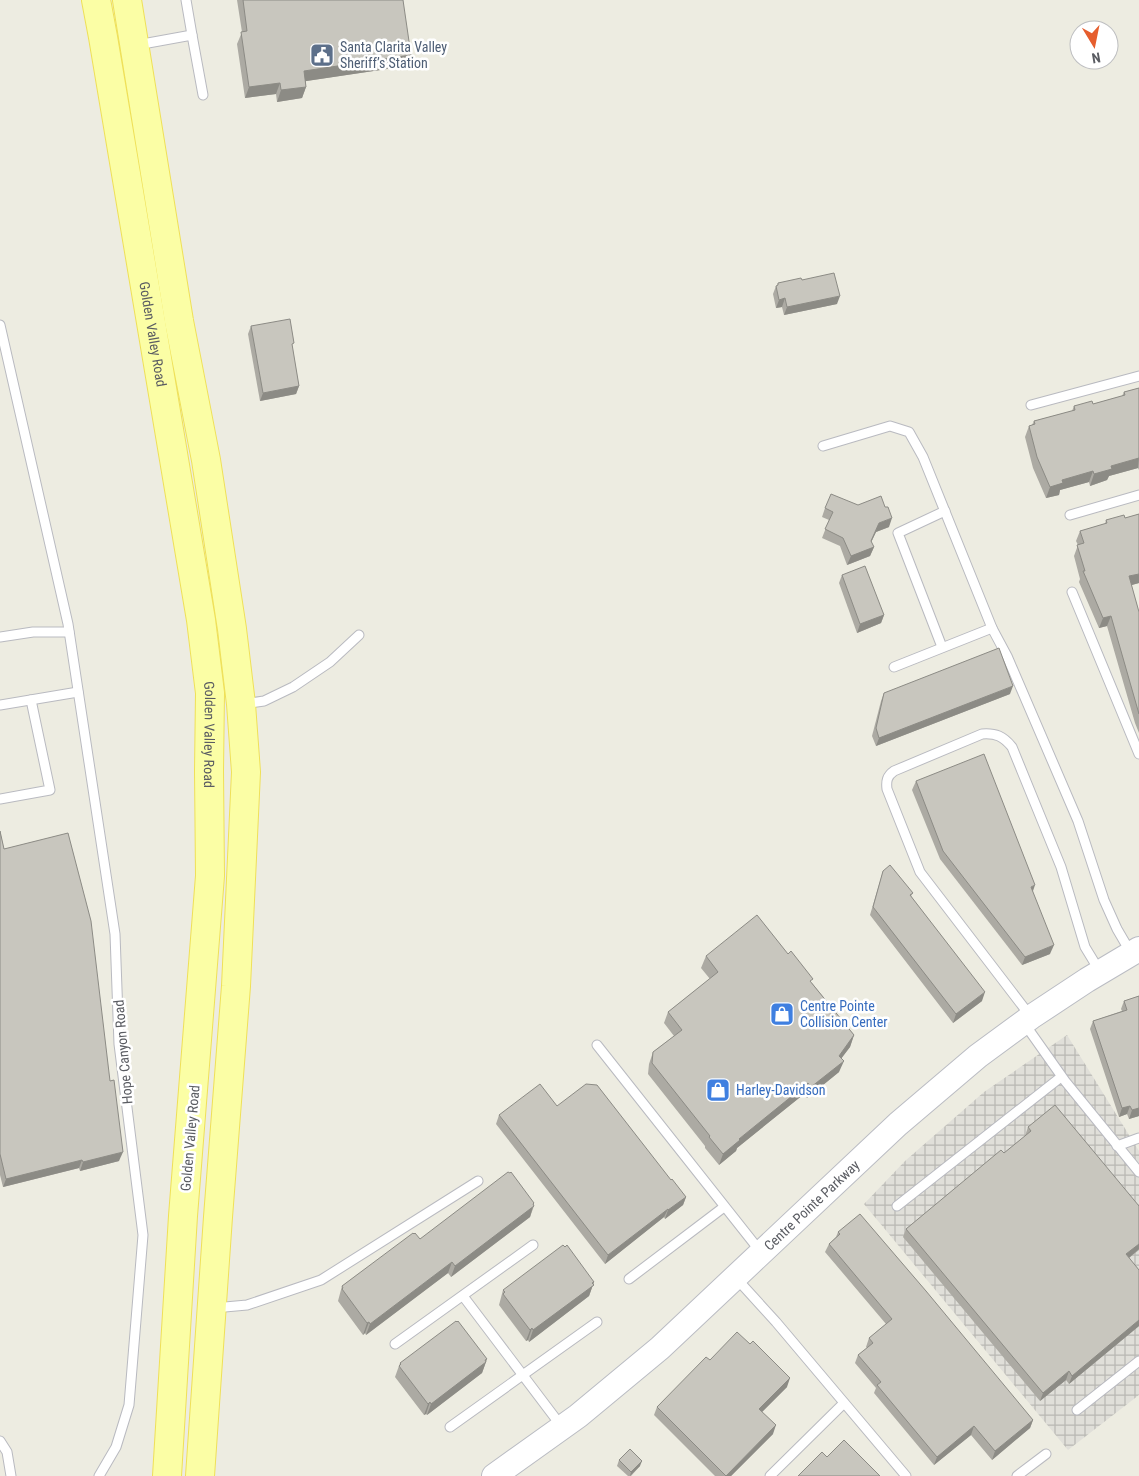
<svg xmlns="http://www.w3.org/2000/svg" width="1139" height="1476" viewBox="0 0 1139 1476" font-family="'Roboto Condensed',sans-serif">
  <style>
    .industrial { fill: url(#industrial-grid) }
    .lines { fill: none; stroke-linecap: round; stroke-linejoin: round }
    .lane-casing { stroke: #b9bac0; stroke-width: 11 }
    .secondary-casing { stroke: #babcc3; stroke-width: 26 }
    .primary-casing { stroke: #efe058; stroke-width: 30 }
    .lane { stroke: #fff; stroke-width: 9 }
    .secondary { stroke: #fff; stroke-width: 24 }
    .primary { stroke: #fbfea5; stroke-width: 28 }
    .wall { fill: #acaaa3 }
    .shaded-wall { fill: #8c8b85 }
    .building { fill: #c8c6be; stroke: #8c8b85 }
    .labels { text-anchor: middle; stroke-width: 5; stroke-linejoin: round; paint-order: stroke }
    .service-label { font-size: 14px; fill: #4e5e75; stroke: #fff; text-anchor: start }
    .street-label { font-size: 14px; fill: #5a5c62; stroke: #fff }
    .shop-label { font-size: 14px; fill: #366cbe; stroke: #fff; text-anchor: start }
  </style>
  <defs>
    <pattern id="industrial-grid" width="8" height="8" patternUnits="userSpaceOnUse" patternTransform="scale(1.25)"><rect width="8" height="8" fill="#e0dfd9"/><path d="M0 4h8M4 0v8" fill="none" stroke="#b9b8b3"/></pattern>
  </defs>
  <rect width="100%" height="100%" fill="#edece1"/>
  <!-- industrial -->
  <polygon class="industrial" points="1067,1035 1139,1151 1139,1395 1068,1450 864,1204 905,1161 984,1092"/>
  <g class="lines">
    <!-- lane casing -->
    <g class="lane-casing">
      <g id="lane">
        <polyline points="186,0 192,35"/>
        <polyline points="137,45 192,35 203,95"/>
        <polyline points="0,325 68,624 115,934 119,1044 143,1235 129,1405 116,1447 99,1476"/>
        <polyline points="1031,405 1139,376"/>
        <polyline points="823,446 890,426 909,432 923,457 992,628 1007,656 1078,821 1104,900 1117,929 1131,953"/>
        <polyline points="1070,515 1139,495"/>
        <polyline points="1072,592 1139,754"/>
        <polyline points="0,637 33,632 69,632"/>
        <polyline points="942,647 898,533 945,511"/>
        <polyline points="894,667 992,628"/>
        <polyline points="243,704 264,701 293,687 330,662 359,635"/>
        <polyline points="0,705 78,692"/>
        <polyline points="0,799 50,790 31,700"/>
        <path d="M1031,1017L920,872L887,789C886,781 887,776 894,771L982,734C996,733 1003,736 1012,747L1061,867L1085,947L1099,970"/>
        <polyline points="1024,1023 1065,1081 1139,1172"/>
        <polyline points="597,1045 760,1251"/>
        <polyline points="1117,1146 1139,1138"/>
        <polyline points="897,1206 1061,1077"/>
        <polyline points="736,1278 776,1322 906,1476"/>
        <polyline points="629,1279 724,1207"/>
        <polyline points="463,1296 562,1427"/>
        <polyline points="214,1308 247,1305 321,1280 478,1181"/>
        <polyline points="395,1344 533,1245"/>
        <polyline points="1077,1410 1139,1361"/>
        <polyline points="450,1427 597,1322"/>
        <polyline points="0,1441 7,1452 11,1476"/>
        <polyline points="770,1476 844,1403"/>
        <polyline points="1017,1476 1046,1454"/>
      </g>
    </g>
    <!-- secondary casing -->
    <g class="secondary-casing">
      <g id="secondary">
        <path id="s1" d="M494,1476L578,1416L660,1348L898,1124L978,1056L1031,1017L1087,980L1139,949"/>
      </g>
    </g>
    <!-- primary casing -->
    <g class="primary-casing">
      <g id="primary">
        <path id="s2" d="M96,0L103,37L201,620L210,693L209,771L210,876L183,1216L167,1476"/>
        <polyline points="127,0 179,321 206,460 232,629 241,704 246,772 236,986 218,1217 200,1476"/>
      </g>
    </g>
    <!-- lane -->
    <use href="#lane" class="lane"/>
    <!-- secondary -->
    <use href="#secondary" class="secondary"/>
    <!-- primary -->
    <use href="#primary" class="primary"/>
  </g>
  <!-- wall -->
  <g class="wall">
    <polygon points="237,0 403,0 407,66 306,81 306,87 302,98 277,102 276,94 245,98 237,44 242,32"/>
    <polygon points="802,280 837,304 784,315 782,307 776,308 773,294 776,286 777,286 778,283"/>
    <polygon points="251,326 292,349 299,386 296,394 260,401 248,334"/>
    <polygon points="1139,388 1139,470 1138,468 1109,476 1107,480 1090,486 1089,482 1060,490 1059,495 1046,498 1033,468 1025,437 1029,426 1032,425 1034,421 1072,411 1074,406 1093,404 1122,396 1124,392"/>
    <polygon points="825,508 889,527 876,532 871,542 874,547 870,556 847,565 840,546 822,538 829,520 822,517"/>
    <polygon points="1139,514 1139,583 1131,585 1139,612 1139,733 1135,723 1107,626 1099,628 1079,582 1080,579 1074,556 1078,545 1076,541 1080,531 1105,524 1106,520 1125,518"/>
    <polygon points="842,575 884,615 881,623 857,633 839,583"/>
    <polygon points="884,693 1010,694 876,746 872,736 881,701"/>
    <polygon points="916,781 1032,892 1050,954 1022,965 940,859 912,790"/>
    <polygon points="0,831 4,849 110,1081 119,1161 80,1171 79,1168 3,1187 0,1175"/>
    <polygon points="883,871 913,893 911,896 982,1001 953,1023 870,915"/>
    <polygon points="706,956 812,983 854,1035 850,1047 841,1058 839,1072 807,1098 804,1094 737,1148 736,1151 719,1165 705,1148 705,1146 648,1074 649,1064 653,1052 674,1036 664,1023 668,1012 710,979 701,968"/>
    <polygon points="1139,996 1139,1116 1129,1119 1127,1114 1119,1117 1090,1029 1093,1021 1122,1011 1121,1009 1124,1001"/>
    <polygon points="557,1106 671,1180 686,1197 683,1205 665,1219 664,1217 605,1264 496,1124 499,1115"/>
    <polygon points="1028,1127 1139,1206 1139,1250 1129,1258 1139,1270 1139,1326 1069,1384 1066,1380 1040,1401 903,1237 906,1229 1004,1153 1025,1136"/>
    <polygon points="534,1205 534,1206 530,1217 451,1277 448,1273 366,1335 365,1333 363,1335 338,1301 342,1286 414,1234 420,1239"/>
    <polygon points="838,1232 1033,1420 1030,1428 992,1460 971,1435 934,1465 874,1393 876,1388 855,1363 858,1355 867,1348 866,1347 869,1338 886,1324 825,1252 829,1244 836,1237"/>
    <polygon points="594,1282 589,1296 529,1342 528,1340 526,1341 499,1305 503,1290"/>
    <polygon points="710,1360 787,1387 762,1412 773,1434 731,1476 715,1476 654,1415 657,1407"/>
    <polygon points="486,1362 482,1373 427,1415 426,1414 424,1415 395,1377 400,1363"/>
    <polygon points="619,1460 640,1466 631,1476 628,1476 617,1466"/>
  </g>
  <!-- shaded-wall -->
  <g class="shaded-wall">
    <polygon points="411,55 407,66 300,82 304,71"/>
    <polygon points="280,83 276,94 245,98 249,87"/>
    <polygon points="306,87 302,98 277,102 281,90"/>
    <polygon points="840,296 837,304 784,315 787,307"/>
    <polygon points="785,298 782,307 776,308 779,300"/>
    <polygon points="299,386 296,394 260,401 263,393"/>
    <polygon points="1139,458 1138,468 1109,476 1107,480 1090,486 1094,474 1111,466"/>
    <polygon points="1093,471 1089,482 1060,490 1059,495 1046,498 1050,487 1062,480"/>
    <polygon points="892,518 889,527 876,532 868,549 874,547 870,556 847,565 851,556 871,541 879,523"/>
    <polygon points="1139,574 1139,583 1125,587 1129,576"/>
    <polygon points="884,615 881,623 857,633 860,624"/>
    <polygon points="1111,616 1107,626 1099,628 1103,618"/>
    <polygon points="1013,686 1010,694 876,746 879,738"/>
    <polygon points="1035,885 1032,894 1031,887"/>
    <polygon points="1054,945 1050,954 1022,965 1025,957"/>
    <polygon points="985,992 982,1001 953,1023 956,1014"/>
    <polygon points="854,1035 850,1047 835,1067 839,1056"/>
    <polygon points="844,1061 839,1072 807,1098 811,1087"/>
    <polygon points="808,1083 804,1094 737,1148 736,1151 719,1165 723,1154 739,1139"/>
    <polygon points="1130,1106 1127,1114 1119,1117 1122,1108"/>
    <polygon points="1139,1108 1139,1116 1129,1119 1132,1110"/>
    <polygon points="123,1152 119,1161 80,1171 83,1162"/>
    <polygon points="82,1160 79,1168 3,1187 6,1179"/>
    <polygon points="686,1197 683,1205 665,1219 668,1210"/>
    <polygon points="534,1203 530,1217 451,1277 455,1266"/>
    <polygon points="668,1209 664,1217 605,1264 608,1255"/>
    <polygon points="1139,1244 1139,1249 1123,1263 1126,1254"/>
    <polygon points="452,1262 448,1273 366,1335 370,1324"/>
    <polygon points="594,1282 589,1296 529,1342 533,1330"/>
    <polygon points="1139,1320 1139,1326 1069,1384 1072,1376"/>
    <polygon points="369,1322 365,1333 363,1335 367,1323"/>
    <polygon points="532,1328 528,1340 526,1341 530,1330"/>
    <polygon points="487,1359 482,1373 427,1415 431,1404"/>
    <polygon points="1069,1371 1066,1380 1040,1401 1043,1393"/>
    <polygon points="790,1378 787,1387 756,1418 759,1409"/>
    <polygon points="430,1402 426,1414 424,1415 428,1404"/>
    <polygon points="1033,1420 1030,1428 992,1460 995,1451"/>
    <polygon points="776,1425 773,1434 731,1476 726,1476"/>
    <polygon points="974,1426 971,1435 934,1465 937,1457"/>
    <polygon points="642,1461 640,1466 630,1476 631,1472"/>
  </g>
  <!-- building -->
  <g class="building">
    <polygon points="243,0 403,0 411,55 304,71 306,87 281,90 280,83 249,87 241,32 247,31"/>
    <polygon points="834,273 840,296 787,307 785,298 779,300 776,286 778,285 778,283 801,278 802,280"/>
    <polygon points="290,319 294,343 292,344 299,386 263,393 251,326"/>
    <polygon points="1139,388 1139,458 1111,466 1112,469 1094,474 1093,471 1062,480 1063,483 1050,487 1037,457 1029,426 1035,424 1034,421 1075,410 1074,406 1092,401 1093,404 1125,395 1124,392"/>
    <polygon points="831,494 858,505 881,496 885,507 888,507 892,518 879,523 871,541 874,547 851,556 843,538 825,529 833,512 825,508"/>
    <polygon points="1139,514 1139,574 1129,576 1139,612 1139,714 1111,616 1103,618 1083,571 1085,571 1077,545 1084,543 1080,531 1107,523 1106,520 1124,515 1125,518"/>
    <polygon points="865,566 884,615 860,624 842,575"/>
    <polygon points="999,648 1013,686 879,738 876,728 884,693"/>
    <polygon points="984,754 1035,885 1031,887 1054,945 1025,957 943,851 916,781"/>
    <polygon points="0,831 4,849 68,833 91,921 110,1081 114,1080 123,1152 83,1162 82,1160 6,1179 0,1154"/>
    <polygon points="890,865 913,893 910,895 985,992 956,1014 873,907 883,871"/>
    <polygon points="757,915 788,954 791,951 813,979 810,981 854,1035 839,1056 844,1061 811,1087 808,1083 739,1139 740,1140 723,1154 709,1137 710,1136 652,1063 653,1052 682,1030 668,1012 718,972 706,956"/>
    <polygon points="1139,996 1139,1108 1132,1110 1130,1106 1122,1108 1093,1021 1127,1010 1124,1001"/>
    <polygon points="540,1084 557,1106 586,1084 597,1085 671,1180 672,1179 686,1197 668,1210 668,1209 608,1255 499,1115"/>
    <polygon points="1055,1105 1139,1206 1139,1244 1126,1254 1139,1270 1139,1320 1072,1376 1069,1371 1043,1393 906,1229 1001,1150 1004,1153 1031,1131 1028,1127"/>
    <polygon points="508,1172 510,1173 511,1172 534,1203 533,1204 534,1206 455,1266 452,1262 370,1324 369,1322 367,1323 342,1289 343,1288 342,1286 413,1233 414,1234 415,1233 420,1239"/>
    <polygon points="860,1214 926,1291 1033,1420 995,1451 974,1426 937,1457 877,1385 881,1382 858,1355 873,1343 869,1338 892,1319 829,1244 840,1234 838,1232"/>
    <polygon points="563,1245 565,1247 567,1245 594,1282 592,1283 594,1285 533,1330 532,1328 530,1330 503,1294 505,1292 503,1290"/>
    <polygon points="456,1321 457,1322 458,1321 487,1359 485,1360 486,1362 431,1404 430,1402 428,1404 399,1366 401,1364 400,1363"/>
    <polygon points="737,1332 750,1344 753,1341 790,1378 759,1409 776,1425 726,1476 657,1407 706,1357 710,1360"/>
    <polygon points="844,1440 880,1476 798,1476 822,1452 827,1457"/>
    <polygon points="630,1449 642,1461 631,1472 619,1460"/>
  </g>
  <!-- icons -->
  <defs>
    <g id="civic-square" transform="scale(1.25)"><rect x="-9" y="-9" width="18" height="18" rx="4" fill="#5c6f8a" stroke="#fff"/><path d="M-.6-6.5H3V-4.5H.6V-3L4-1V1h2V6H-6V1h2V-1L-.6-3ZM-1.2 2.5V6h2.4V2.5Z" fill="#fff"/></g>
    <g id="shop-square" transform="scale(1.25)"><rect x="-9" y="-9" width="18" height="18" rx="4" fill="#3f7fe0" stroke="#fff"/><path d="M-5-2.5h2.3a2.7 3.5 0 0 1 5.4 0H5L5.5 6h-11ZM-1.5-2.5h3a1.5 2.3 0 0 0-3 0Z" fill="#fff"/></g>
  </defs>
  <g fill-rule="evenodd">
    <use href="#civic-square" x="322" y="55"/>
    <use href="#shop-square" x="782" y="1014"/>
    <use href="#shop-square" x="718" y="1090"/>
  </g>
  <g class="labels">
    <!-- service labels -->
    <g class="service-label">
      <text x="340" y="52">Santa Clarita Valley<tspan x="340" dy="16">Sheriff’s Station</tspan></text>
    </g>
    <!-- street labels -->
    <g class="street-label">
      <text dy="5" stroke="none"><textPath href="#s2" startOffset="339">Golden Valley Road</textPath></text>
      <text dy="5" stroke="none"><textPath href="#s2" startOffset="744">Golden Valley Road</textPath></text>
      <text transform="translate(123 1052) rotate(-95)" y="5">Hope Canyon Road</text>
      <text transform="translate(190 1138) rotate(-85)" y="5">Golden Valley Road</text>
      <text dy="5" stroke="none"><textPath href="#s1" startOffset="418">Centre Pointe Parkway</textPath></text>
    </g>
    <!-- shop labels -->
    <g class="shop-label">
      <text x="800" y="1011">Centre Pointe<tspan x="800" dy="16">Collision Center</tspan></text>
      <text x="736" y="1095">Harley-Davidson</text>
    </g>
  </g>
  <!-- north arrow -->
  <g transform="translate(1094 45) rotate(170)"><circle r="24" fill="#ffffff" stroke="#bdbec0"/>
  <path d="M0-4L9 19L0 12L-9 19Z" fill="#e65e2e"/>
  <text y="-8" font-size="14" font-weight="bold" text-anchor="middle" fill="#5a5c62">N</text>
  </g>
</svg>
